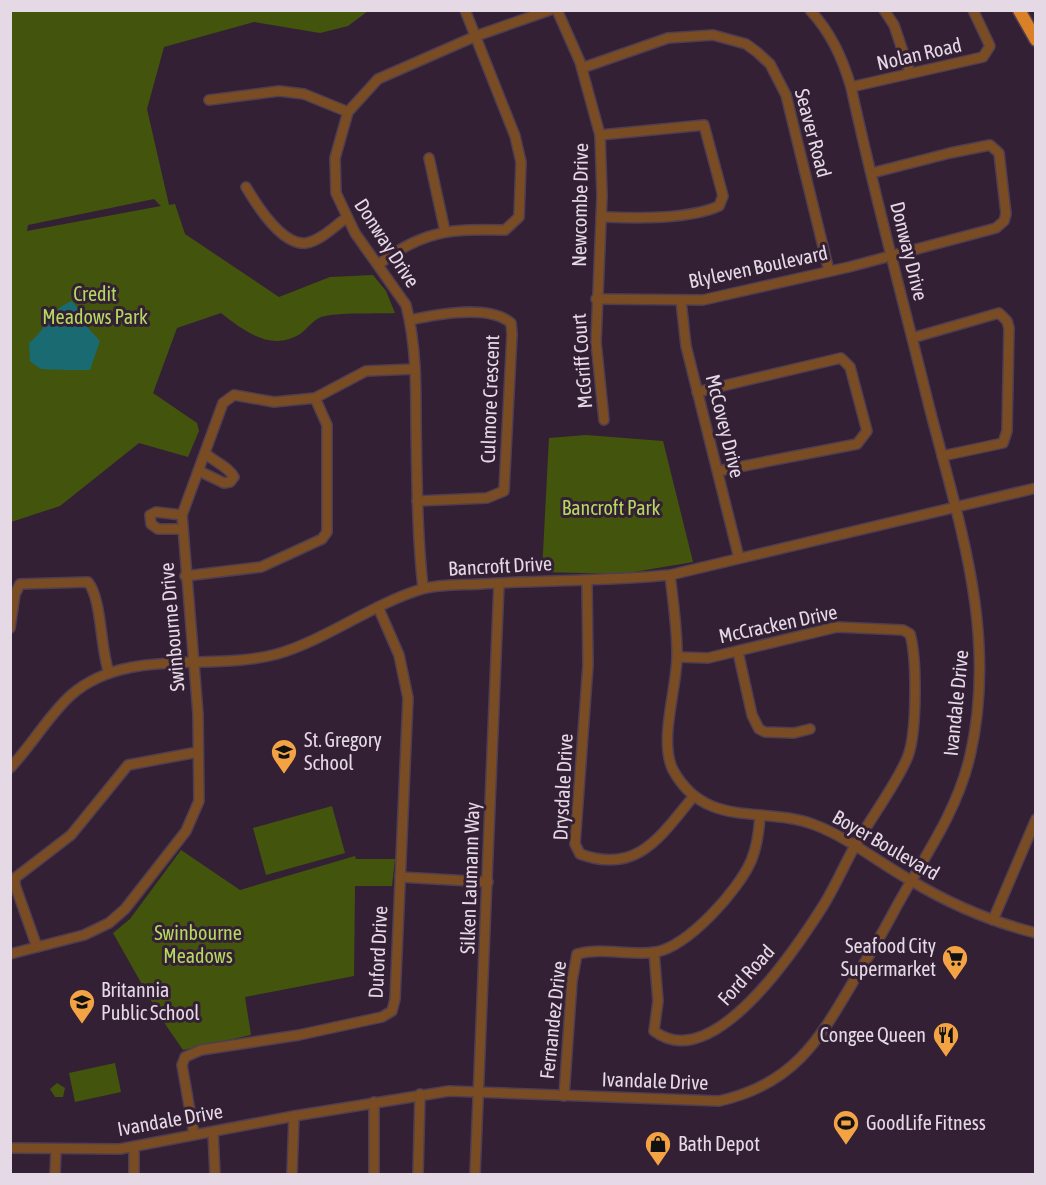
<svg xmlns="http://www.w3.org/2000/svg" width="1046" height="1185" viewBox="0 0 1046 1185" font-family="'Asap Condensed',sans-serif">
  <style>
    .green { fill: #43550d; fill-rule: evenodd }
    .water { fill: #1a6a71 }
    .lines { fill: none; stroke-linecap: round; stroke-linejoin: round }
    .minor-casing { stroke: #4f3e51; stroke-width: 12 }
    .highway-casing { stroke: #4f3e51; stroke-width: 15 }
    .minor { stroke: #794c24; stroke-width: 9 }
    .highway { stroke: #da8026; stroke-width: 12 }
    .labels { text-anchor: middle; stroke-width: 6; stroke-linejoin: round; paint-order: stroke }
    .street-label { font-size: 20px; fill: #e5d9e6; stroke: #332035 }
    .park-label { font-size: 20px; fill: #b5d95f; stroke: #332035 }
    .poi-label { font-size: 20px; fill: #e5d9e6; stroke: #332035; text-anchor: start }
  </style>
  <rect width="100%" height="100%" fill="#332035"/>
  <!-- green -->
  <g class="green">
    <path d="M10,11H368L348,26L320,33L254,22L164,47L147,109L169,205L175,204L185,234L279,297L330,277L373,275L386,291L395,313C378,314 336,312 321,317C313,320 307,329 300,334C271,352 244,331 221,313L177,328L153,393L197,423L199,431L188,457L139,443L60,506L11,522ZM154,199L161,206L27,231L28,225Z"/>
    <polygon points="586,435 663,441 693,562 622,574 542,572 549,438"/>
    <polygon points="332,806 345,853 266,875 253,828"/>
    <polygon points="181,850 240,890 355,856 356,859 395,859 392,886 355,886 354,976 245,997 251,1035 183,1050 161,1018 113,933 130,919"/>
    <polygon points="115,1063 121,1092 75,1102 69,1073"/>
    <polygon points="57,1083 65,1088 63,1097 55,1097 50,1089"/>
  </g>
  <!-- water -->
  <path class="water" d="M72,301L78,308L80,319L100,341L90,370C87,370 45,370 42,369C38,368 33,363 30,361L29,343C48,328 50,309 72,301Z"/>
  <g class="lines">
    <!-- minor casing -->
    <g class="minor-casing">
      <g id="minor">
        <polyline points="557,10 580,62 600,135 602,196 596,342 604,420"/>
        <polyline points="884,10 894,25 910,73"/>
        <polyline points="582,68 668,38 713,35 746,44 757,52 770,64 786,95 829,271"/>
        <polyline points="851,87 983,57 990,46 973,10"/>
        <polyline points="209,100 279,91 304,94 348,112"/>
        <path d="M600,135L704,125L723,196L719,206C687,220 636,218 601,217"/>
        <polyline points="429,158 445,231"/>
        <path d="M246,187C256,204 282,246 306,243C320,241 335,226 346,218"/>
        <path d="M379,264C423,230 451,229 505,230L519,217L521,162L515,136L465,10"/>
        <polyline points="596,299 703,300 849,267 996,228 1004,221 1006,214 999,153 990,145 950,153 872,173"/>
        <polyline points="681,301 686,346 739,558"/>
        <path d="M410,320C437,314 489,304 511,323L512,334L504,491L487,498L417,501"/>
        <polyline points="912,338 999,313 1007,321 1009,328 1007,431 1003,443 942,456"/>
        <polyline points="697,392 841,358 850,367 867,431 857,444 718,471"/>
        <path d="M199,471L224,483L230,482L234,477C229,467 213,461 205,453"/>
        <polyline points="182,515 156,512 150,515 151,524 158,529 182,529"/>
        <path d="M670,575C673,601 677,627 677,653C678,686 658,740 673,770C706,830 763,805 815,825C849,838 878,862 910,880C948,903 992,922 1036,933"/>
        <polyline points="185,576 261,567 322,539 327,532 327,425 315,398"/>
        <path d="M587,582L588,665L575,844L580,854C637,875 660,837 693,797"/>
        <path d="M423,588C417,533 417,478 416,423C416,383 416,344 406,305L355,233L336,193L335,158L348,112L378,79L476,36L550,10"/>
        <path d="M10,628L15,594L20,584L88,582C102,599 100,648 109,673"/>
        <polyline points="738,652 752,715 759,729 765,732 794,733 810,729"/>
        <path d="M10,768C32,745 48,716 71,695C127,646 211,672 277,654C326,640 372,604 422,589C439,584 462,585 480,584C544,580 607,581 670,575L1036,488"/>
        <polyline points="400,877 488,882"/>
        <polyline points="993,920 1036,819"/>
        <polyline points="37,947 15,885 15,878 71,835 128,765 198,752"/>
        <path d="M654,952L658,1001L654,1031C713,1076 797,947 823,906C835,887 844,865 855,846C870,819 898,782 908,756C917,732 917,658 910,634L903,630L837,627L708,658L677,657"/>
        <polyline points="10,954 84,935 109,923 125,909 186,831 199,801 198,714 182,515 223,403 234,395 274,402 315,398 366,371 415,369"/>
        <path d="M564,1096L572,981L577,954C603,947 630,956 656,952C688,946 738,891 751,861C757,847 759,832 760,816"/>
        <polyline points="213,1132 215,1174"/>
        <polyline points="194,1134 182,1065 185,1057 201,1050 299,1035 382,1017 392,1011 395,999 408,698 399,655 378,607"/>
        <path d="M10,1148L120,1149L294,1116L449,1091L719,1101C805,1082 826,1025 868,957C883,933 895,908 910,883C934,843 959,803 970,756C998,634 959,523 929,406C903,300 874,194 851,87C842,57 831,33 810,10"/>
        <polyline points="55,1174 56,1150"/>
        <polyline points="134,1174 134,1147"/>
        <polyline points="292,1174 294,1116"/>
        <polyline points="374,1174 374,1102"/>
        <polyline points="418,1174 420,1094"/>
        <polyline points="475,1174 499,583"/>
      </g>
    </g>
    <!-- highway casing -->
    <g class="highway-casing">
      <polyline id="highway" points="1019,10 1036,40"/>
    </g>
    <!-- minor -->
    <use href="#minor" class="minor"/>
    <!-- highway -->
    <use href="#highway" class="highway"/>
  </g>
  <!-- icons -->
  <defs>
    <g id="school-pin" transform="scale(1.35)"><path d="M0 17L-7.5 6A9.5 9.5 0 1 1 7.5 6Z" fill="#f4a344" stroke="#332035"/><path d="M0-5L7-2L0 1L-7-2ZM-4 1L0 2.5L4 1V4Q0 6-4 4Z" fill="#111"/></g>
    <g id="supermarket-pin" transform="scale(1.35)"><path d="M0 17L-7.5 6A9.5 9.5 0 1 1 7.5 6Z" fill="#f4a344" stroke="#332035"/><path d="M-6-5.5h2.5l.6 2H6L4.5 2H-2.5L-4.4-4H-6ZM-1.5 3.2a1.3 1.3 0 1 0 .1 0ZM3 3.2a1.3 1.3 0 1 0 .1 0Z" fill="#111"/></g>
    <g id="restaurant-pin" transform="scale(1.35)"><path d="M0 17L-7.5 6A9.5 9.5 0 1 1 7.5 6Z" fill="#f4a344" stroke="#332035"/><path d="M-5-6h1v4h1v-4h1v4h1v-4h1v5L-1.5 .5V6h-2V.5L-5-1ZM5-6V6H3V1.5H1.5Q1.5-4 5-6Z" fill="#111"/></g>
    <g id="stadium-pin" transform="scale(1.35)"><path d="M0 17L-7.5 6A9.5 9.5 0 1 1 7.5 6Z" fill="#f4a344" stroke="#332035"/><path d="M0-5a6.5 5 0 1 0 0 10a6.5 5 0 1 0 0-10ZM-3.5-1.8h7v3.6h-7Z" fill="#111"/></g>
    <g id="shop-pin" transform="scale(1.35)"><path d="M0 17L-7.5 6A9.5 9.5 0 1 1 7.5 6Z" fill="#f4a344" stroke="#332035"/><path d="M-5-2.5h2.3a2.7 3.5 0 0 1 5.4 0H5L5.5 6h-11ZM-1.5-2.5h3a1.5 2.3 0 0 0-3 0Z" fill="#111"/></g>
  </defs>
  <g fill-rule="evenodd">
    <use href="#school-pin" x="284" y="752"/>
    <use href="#supermarket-pin" x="955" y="958"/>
    <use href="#school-pin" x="82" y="1002"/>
    <use href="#restaurant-pin" x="946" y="1035"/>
    <use href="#stadium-pin" x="846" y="1123"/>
    <use href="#shop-pin" x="658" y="1144"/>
  </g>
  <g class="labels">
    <!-- street labels -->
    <g class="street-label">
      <text transform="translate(919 54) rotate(-13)" y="7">Nolan Road</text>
      <text transform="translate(813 133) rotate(75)" y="7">Seaver Road</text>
      <text transform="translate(580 205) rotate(-89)" y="7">Newcombe Drive</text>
      <text transform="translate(387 243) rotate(57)" y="7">Donway Drive</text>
      <text transform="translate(909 251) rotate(76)" y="7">Donway Drive</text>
      <text transform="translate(758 267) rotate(-12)" y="7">Blyleven Boulevard</text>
      <text transform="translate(582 361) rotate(-94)" y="7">McGriff Court</text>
      <text transform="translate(490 399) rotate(-88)" y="7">Culmore Crescent</text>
      <text transform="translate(725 426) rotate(76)" y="7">McCovey Drive</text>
      <text transform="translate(500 566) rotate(-3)" y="7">Bancroft Drive</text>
      <text transform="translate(778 624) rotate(-12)" y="7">McCracken Drive</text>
      <text transform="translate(172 627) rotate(-95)" y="7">Swinbourne Drive</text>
      <text transform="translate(956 703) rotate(-84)" y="7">Ivandale Drive</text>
      <text transform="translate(563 787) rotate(-87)" y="7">Drysdale Drive</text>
      <text transform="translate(886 845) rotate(30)" y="7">Boyer Boulevard</text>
      <text transform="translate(470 878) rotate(-88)" y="7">Silken Laumann Way</text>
      <text transform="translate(378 952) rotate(-87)" y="7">Duford Drive</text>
      <text transform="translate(746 975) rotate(-48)" y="7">Ford Road</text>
      <text transform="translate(553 1020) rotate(-84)" y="7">Fernandez Drive</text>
      <text transform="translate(655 1081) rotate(2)" y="7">Ivandale Drive</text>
      <text transform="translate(170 1120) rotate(-10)" y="7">Ivandale Drive</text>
    </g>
    <!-- park labels -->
    <g class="park-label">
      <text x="95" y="301">Credit<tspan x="95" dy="23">Meadows Park</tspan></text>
      <text x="611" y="515">Bancroft Park</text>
      <text x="198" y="940">Swinbourne<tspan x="198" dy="23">Meadows</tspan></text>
    </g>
    <!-- poi labels -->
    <g class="poi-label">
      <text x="304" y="747">St. Gregory<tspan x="304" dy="23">School</tspan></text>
      <text x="936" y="953" text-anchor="end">Seafood City<tspan x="936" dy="23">Supermarket</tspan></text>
      <text x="101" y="997">Britannia<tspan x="101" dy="23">Public School</tspan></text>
      <text x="926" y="1042" text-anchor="end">Congee Queen</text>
      <text x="866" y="1130">GoodLife Fitness</text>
      <text x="678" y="1151">Bath Depot</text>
    </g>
  </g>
  <!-- border -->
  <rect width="1046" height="1185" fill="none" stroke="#e5d9e6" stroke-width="24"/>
</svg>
